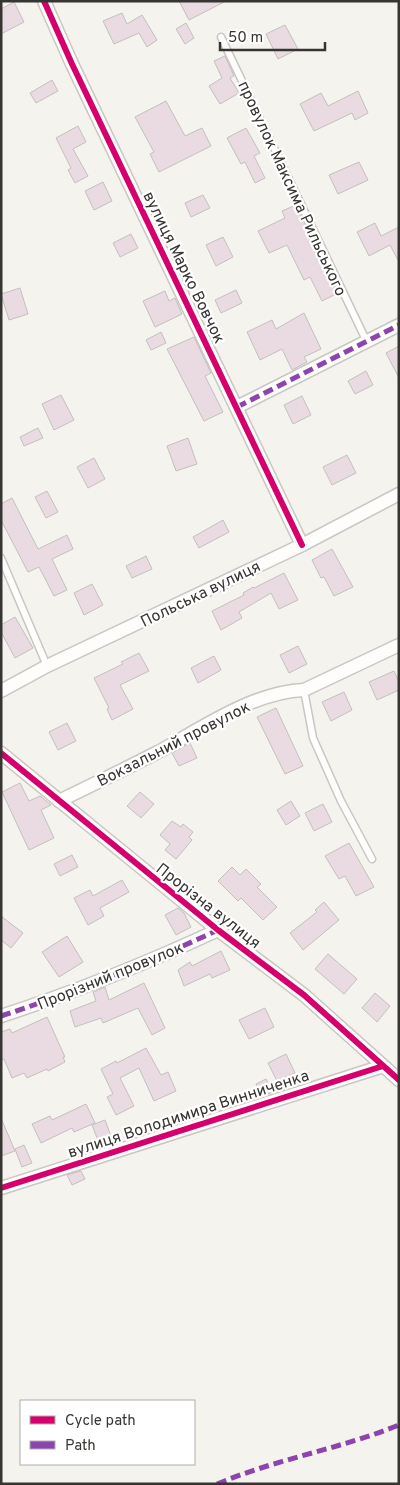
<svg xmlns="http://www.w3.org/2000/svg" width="400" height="1485" viewBox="0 0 400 1485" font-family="Overpass,sans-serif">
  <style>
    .building { fill: #eadbe2; stroke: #c2c0bf }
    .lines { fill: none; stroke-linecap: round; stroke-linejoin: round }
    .lane-casing { stroke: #c8c7c3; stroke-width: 9 }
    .street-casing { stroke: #c8c7c3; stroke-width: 15 }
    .lane { stroke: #fefdfc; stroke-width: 6 }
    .street { stroke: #fefdfc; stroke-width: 12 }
    .quiet { stroke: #8e44ad; stroke-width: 5; stroke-dasharray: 10 5; stroke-linecap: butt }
    .cycleway-casing { stroke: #fff; stroke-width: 9 }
    .cycleway { stroke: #d6006c; stroke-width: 6 }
    .labels { text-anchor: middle; stroke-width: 4.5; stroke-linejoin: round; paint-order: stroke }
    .street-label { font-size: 16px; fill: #373532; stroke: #fff }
  </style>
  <rect width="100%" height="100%" fill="#f5f3ee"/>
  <!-- building -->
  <g class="building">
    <polygon points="179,1 226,1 189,20"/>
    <polygon points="14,2 24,22 1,34 1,9"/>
    <polygon points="122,13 127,24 142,15 157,40 147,47 139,33 114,44 103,21"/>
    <polygon points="186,23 194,38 185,44 176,29"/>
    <polygon points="285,25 298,49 278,59 266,34"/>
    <polygon points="225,56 234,76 230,78 239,93 220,104 209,86 222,78 214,61"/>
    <polygon points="52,80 58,91 36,103 30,93"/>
    <polygon points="358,91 368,113 355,120 352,113 314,131 300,104 321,93 328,106"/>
    <polygon points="166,101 185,136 202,128 211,146 159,172 150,154 154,152 135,117"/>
    <polygon points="78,126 86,142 73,149 88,176 75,183 68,170 71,168 56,138"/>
    <polygon points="246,128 260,153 254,156 265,178 255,183 245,162 241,164 227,138"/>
    <polygon points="359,162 368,180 338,194 329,175"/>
    <polygon points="103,182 112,201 94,210 85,191"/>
    <polygon points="203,195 210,208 191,217 185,203"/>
    <polygon points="296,205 338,293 322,301 310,277 304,280 287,245 269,253 258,231 285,218 282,211"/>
    <polygon points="375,223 381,236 399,227 399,262 390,245 369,256 357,232"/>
    <polygon points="131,234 138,248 120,257 113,243"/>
    <polygon points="223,237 233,257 216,266 206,245"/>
    <polygon points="20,288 28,314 9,320 1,294"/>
    <polygon points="236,290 242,303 221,313 215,300"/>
    <polygon points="165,291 169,301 175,298 182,314 155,327 143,301"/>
    <polygon points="304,313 321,349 304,357 307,362 292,370 282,349 260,360 247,332 272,320 276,329"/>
    <polygon points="161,332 166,343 151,350 146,340"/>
    <polygon points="194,337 211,373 205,376 223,412 204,421 167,349"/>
    <polygon points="399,346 399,378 386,353"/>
    <polygon points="366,371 373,385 355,394 348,381"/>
    <polygon points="61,395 74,420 54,430 42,404"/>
    <polygon points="302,396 311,415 293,424 284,405"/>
    <polygon points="38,428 43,438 24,446 20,437"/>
    <polygon points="188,438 197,464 176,471 167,446"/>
    <polygon points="347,455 356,473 332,485 323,467"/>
    <polygon points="94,458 105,479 88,488 77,467"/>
    <polygon points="47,491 58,512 46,518 35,497"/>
    <polygon points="12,498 38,549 67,535 73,549 52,559 67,590 54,596 39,567 28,572 1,520 1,504"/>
    <polygon points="223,520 229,532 199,548 193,537"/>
    <polygon points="332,549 353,587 334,596 324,577 321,578 312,560"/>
    <polygon points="146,556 152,569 132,578 126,566"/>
    <polygon points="284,573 298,600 279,609 271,593 239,612 242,618 221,630 212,611 244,595 243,593 253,587 254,588"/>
    <polygon points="92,584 103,605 84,615 74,593"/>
    <polygon points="15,617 33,648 15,658 1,632 1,625"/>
    <polygon points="298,646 307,664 289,673 280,655"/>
    <polygon points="139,653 149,671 120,685 133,709 112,720 107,709 109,708 94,678 123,664 121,662"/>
    <polygon points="214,656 221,670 198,683 191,668"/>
    <polygon points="394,671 399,682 399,690 377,700 369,682"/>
    <polygon points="344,692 352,710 331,721 322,702"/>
    <polygon points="276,708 303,766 285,774 257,717"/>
    <polygon points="67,723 76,741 58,750 49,732"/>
    <polygon points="190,743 197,758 179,766 172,753"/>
    <polygon points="20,783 29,801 40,796 51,805 41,810 54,838 29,850 2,792"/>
    <polygon points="140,792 154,804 141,818 127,806"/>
    <polygon points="291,801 300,816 286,825 277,810"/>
    <polygon points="323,804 332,822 314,831 305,813"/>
    <polygon points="172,821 181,827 183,824 193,832 189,837 192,840 176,859 165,850 170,844 160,835"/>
    <polygon points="349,843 374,887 356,896 345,876 339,879 325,856"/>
    <polygon points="72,855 78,867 60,876 54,864"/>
    <polygon points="232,867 240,875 246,869 261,884 257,887 277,907 263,920 241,898 238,901 218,881"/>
    <polygon points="122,880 129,892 100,908 104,916 88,925 74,898 90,890 93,896"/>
    <polygon points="324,902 339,920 303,950 290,933 317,912 315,910"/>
    <polygon points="178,908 184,913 191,927 176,935 165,915"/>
    <polygon points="1,916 23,933 11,948 1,940"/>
    <polygon points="67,936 83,962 59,977 42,952"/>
    <polygon points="221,951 230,970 212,978 210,974 184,986 178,970 190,962 192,966"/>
    <polygon points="328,954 357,979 344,994 315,969"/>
    <polygon points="144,983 165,1028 152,1035 138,1008 103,1023 101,1018 75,1027 70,1011 96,1001 93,992 105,987 109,1000"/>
    <polygon points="375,993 390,1006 377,1022 362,1008"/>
    <polygon points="265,1008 274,1027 249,1039 239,1020"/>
    <polygon points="47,1017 65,1057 63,1057 65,1062 48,1071 47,1069 27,1078 24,1073 12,1078 4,1059 1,1060 1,1032 10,1029 12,1033"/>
    <polygon points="146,1048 161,1075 168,1072 176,1091 154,1101 139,1068 120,1078 134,1106 116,1115 107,1097 113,1094 101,1069 116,1061 117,1063"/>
    <polygon points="286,1054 295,1073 277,1081 268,1063"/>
    <polygon points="266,1079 273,1092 262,1096 256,1084"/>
    <polygon points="86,1104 95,1123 74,1132 72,1128 41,1143 32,1124 50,1116 52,1120"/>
    <polygon points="1,1118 15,1151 1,1156"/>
    <polygon points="105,1120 112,1139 99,1143 92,1125"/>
    <polygon points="24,1145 32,1163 22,1167 15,1149"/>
    <polygon points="81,1171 85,1179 72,1185 67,1175"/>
  </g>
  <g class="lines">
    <!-- lane casing -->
    <g class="lane-casing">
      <g id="lane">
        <polyline points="221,37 366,340"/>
        <polyline points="1,558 47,666"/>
        <polyline points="304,690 313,738 341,801 372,859"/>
      </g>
    </g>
    <!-- street casing -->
    <g class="street-casing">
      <g id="street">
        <polyline points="44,1 72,64 302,545"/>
        <polyline points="237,407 399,325"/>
        <polyline points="1,691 47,666 302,545 399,494"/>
        <polyline points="1,753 218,930 304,995 399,1080"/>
        <path d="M59,801C92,785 125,769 158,752C202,728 253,692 304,690L399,645"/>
        <path d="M1,1016C75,992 147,963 218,930"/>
        <polyline points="1,1188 383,1066"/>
      </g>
    </g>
    <!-- lane -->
    <use href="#lane" class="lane"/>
    <!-- street -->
    <use href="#street" class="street"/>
    <!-- quiet -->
    <g class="quiet">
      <polyline points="237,407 399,325"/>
      <path d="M1,1016C75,992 147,963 218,930"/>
      <path d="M217,1484C276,1459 340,1449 399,1425"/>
    </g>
    <!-- cycleway casing -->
    <g class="cycleway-casing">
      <g id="cycleway">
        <polyline points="44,1 72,64 302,545"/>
        <polyline points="1,753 218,930 304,995 399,1080"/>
        <polyline points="1,1188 383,1066"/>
      </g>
    </g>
    <!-- cycleway -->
    <use href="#cycleway" class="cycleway"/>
  </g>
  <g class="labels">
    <!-- street labels -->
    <g class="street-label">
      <text transform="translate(293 188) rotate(65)" y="6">провулок Максима Рильського</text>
      <text transform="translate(185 267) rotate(64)" y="6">вулиця Марко Вовчок</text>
      <text transform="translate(200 593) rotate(-26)" y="6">Польська вулиця</text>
      <text transform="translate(173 743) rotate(-27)" y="6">Вокзальний провулок</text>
      <text transform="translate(209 905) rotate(38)" y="6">Прорізна вулиця</text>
      <text transform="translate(110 975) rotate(-22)" y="6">Прорізний провулок</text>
      <text transform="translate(188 1113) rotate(-18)" y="6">вулиця Володимира Винниченка</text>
    </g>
  </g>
  <!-- border -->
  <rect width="400" height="1485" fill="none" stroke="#373532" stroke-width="5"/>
  <!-- legend -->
  <rect x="20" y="1400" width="175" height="65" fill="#ffffff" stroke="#afaead"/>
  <rect x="30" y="1416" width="25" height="8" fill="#d6006c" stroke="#afaead"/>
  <text x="65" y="1425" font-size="15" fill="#373532">Cycle path</text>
  <rect x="30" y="1441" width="25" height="8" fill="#8e44ad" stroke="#afaead"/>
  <text x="65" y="1450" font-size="15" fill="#373532">Path</text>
  <!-- scale -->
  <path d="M220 42v8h105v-8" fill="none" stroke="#373532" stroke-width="2.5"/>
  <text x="228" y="42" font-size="15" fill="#373532" stroke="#ffffff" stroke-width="4" paint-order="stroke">50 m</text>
</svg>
